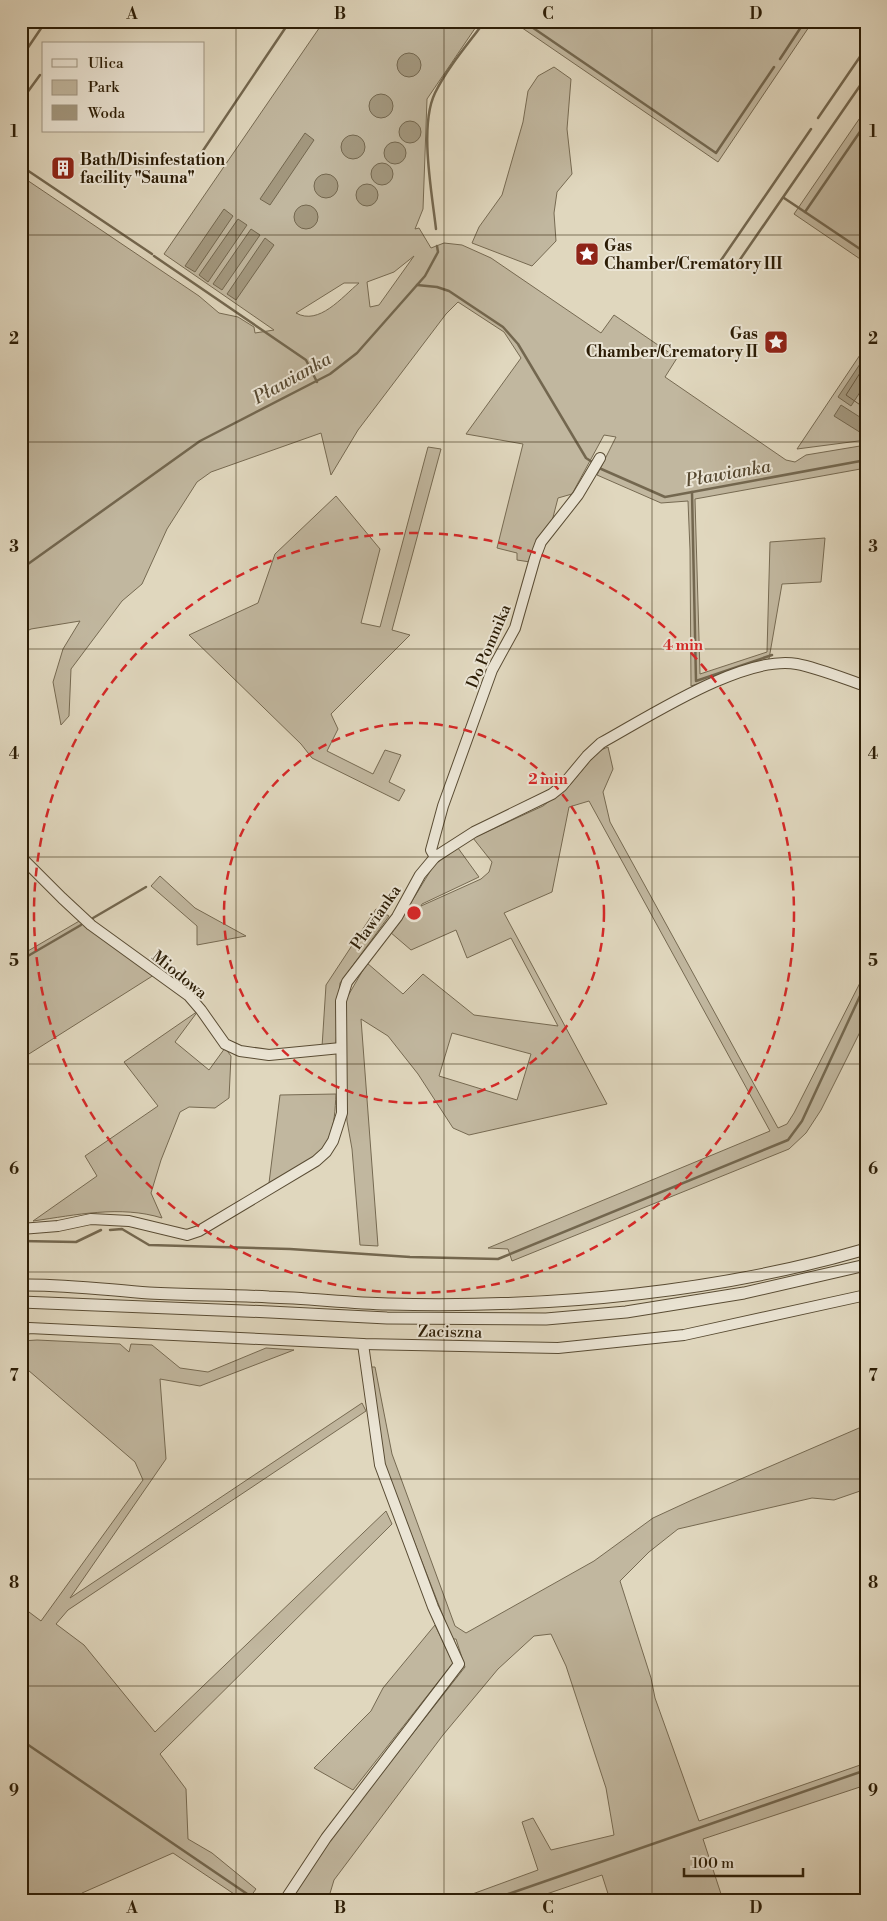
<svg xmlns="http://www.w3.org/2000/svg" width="887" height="1921" viewBox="0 0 887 1921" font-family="'Libre Bodoni',serif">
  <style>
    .green { fill: #c1b79f; stroke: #766a52; fill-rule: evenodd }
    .water { fill: #a3987f; stroke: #73674f }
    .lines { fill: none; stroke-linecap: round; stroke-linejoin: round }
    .shore { stroke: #685a42; stroke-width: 1 }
    .stream { stroke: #73674f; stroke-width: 2.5 }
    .minor-casing { stroke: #594c34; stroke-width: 12 }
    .tertiary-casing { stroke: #594c34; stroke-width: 13 }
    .minor { stroke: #ebe5d5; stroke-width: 10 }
    .tertiary { stroke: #ebe5d5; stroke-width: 11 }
    .grid { fill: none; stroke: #2c1d06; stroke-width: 1; stroke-opacity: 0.55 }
    .ring { fill: none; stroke: #d62828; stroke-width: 2.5; stroke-dasharray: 9 6 }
    .labels { text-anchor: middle; stroke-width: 4; stroke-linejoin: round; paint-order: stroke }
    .poi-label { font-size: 16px; font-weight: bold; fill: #2c1d06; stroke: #ebe5d5; text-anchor: start }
    .street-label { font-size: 16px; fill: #2c1d06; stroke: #ebe5d5 }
    .water-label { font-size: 18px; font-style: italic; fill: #564830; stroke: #ebe5d5 }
    .centre { fill: #d62828; stroke: #ebe5d5; stroke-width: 2.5 }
    .ring-label { font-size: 15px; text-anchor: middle; font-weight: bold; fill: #d62828; stroke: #ebe5d5; stroke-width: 4; stroke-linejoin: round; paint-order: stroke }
    .neatline { fill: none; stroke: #2c1d06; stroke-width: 2 }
    .grid-label { font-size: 16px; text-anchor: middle; font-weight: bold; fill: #2c1d06 }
  </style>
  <rect width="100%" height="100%" fill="#e0d7be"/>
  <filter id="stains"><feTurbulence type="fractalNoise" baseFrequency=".004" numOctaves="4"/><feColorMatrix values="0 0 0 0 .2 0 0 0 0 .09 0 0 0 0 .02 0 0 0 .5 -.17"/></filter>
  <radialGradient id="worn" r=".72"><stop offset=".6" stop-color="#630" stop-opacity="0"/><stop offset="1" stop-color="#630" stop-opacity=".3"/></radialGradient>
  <!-- green -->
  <g class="green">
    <path d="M324,21H480L427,99L423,209L415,229L419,228L431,248L444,243L462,245L491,258L601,333L614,315L677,358L665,377L786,460L795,462L806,455L866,445V468L695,499L700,674L767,652L770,542L825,538L821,582L782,584L769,659L691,686L690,550L688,501L661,503L597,475L616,437L604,435L572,494L558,498L551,525L530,562L517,560V553L497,548L523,444L466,434L521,358L504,332L458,302L446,314L358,430L331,475L321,433L211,472L197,482L167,529L142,584L122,601L71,669L69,716L61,725L53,682L63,649L80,621L31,629L21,634V176L199,296L219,313L238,317L254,327L255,333L274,330L164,254ZM414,256L379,305L370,307L367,282L394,272ZM344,283H359C342,297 319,326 296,313Z"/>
    <polygon points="512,21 813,21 718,162"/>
    <polygon points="554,67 571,79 567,129 572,174 557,192 554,213 556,241 532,266 472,243 479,227 502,195 523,122 528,91 538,76"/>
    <polygon points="866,109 866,263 794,214"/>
    <polygon points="866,346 866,440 797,449"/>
    <polygon points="428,447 441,449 392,630 410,635 331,714 338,729 327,751 373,774 385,750 401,755 389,782 405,790 399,801 312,758 301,744 189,635 258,603 275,554 336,496 380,549 361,623 380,627"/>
    <path d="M608,747L613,769L603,792L610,822L778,1128L787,1124L794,1113L866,971V1025L864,1024L821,1110L806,1133L789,1149L512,1261L508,1249L488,1248L770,1131L589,801L569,807L552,892L504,913L607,1104L469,1135L453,1128L418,1074L388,1036L361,1019L378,1246L360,1245L352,1149L347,1121L345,1083V1001L367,963L403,994L423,974L474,1015L558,1026L511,938L467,958L456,930L411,950L390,932L404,914L434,865L458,848L479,877L422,904L421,906L481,879L489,872L492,862L473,838L543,806L569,786L588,763L601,750ZM452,1033L531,1054L517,1100L439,1076Z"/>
    <polygon points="160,876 195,908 246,936 197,945 197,926 151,886"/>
    <polygon points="376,909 389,916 340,983 336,1044 322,1047 326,985"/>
    <polygon points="81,920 154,975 21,1059 21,955"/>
    <path d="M198,1011L175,1042L209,1070L225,1048L231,1056L229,1098L215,1108L189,1107L180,1112L161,1160L151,1193L162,1218C120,1205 76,1215 33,1221L97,1176L85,1156L158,1106L124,1062Z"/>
    <path d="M336,1094C335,1109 335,1125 328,1139C318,1160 288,1172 269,1183L280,1095Z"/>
    <polygon points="37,1340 120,1344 129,1352 131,1344 152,1345 180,1368 208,1372 266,1348 294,1350 200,1386 160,1379 166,1459 70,1598 362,1403 366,1411 68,1610 56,1624 84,1645 155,1732 386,1511 392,1524 160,1754 186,1789 188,1839 212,1853 256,1889 248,1900 243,1900 173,1853 82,1893 84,1900 21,1900 21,1606 41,1621 143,1480 135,1462 21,1364 21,1341"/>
    <polygon points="369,1367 375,1367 392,1454 455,1626 466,1633 594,1561 653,1518 692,1500 866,1425 866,1489 834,1500 812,1498 678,1529 649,1552 620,1581 651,1678 655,1698 699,1821 866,1763 866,1785 703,1839 723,1900 610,1900 602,1875 529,1900 456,1900 538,1870 522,1822 533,1818 551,1850 614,1835 606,1788 566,1666 551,1634 534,1636 498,1669 443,1735 334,1880 328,1900 291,1900 333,1835 465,1667 456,1639 452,1639 384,1464"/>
    <polygon points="435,1625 453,1663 353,1790 314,1768 371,1711 383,1688"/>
  </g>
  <!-- water -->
  <g class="water">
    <circle cx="409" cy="65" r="12"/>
    <circle cx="381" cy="106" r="12"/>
    <circle cx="410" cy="132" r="11"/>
    <polygon points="305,133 314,140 270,205 260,199"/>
    <circle cx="353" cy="147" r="12"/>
    <circle cx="395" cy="153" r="11"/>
    <circle cx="382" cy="174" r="11"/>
    <circle cx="326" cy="186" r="12"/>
    <circle cx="367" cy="195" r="11"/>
    <circle cx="306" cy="217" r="12"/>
    <polygon points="224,209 233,216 195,272 185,266"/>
    <polygon points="238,219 247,225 208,282 199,275"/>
    <polygon points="251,229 260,235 222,290 213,284"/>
    <polygon points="265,238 274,245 236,300 227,294"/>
    <polygon points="860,364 866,368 866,383 851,406 838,397"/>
    <polygon points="841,405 866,421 866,436 834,416"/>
  </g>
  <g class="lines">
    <!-- shore -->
    <polyline class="shore" points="866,372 860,373 846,395 866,409"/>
    <!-- stream -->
    <g class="stream">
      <polyline points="523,21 716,153 774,67"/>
      <polyline points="27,49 46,21"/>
      <polyline points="780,59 805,21"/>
      <polyline points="21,101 40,75"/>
      <polyline points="818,118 866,48"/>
      <polyline points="866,123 805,212 866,253"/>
      <polyline points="198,158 290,21"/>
      <polyline points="21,166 152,254"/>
      <polyline points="21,195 25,195 21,201"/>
      <polyline points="784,198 805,212"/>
      <path d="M436,229C432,193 419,126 435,93C447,68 468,44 485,21"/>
      <polyline points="154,256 306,360 317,382"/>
      <polyline points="739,261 866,77"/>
      <polyline points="715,269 811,129"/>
      <polyline points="417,285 437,287 449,291 503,327 518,344 586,458 592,462"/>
      <polyline points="599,468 665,497 866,460"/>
      <polyline points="692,492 696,681 772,655"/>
      <polyline points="21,569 200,441 330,374 357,353 425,276 438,252 437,246"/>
      <polyline points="93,918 146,887"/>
      <polyline points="21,960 81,925"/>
      <polyline points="110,1230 122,1229 149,1245 290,1249 410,1257 498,1259 788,1140 802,1121 866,983"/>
      <polyline points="21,1241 76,1242 101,1230"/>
      <polyline points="21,1740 256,1900"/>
      <polyline points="491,1900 866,1770"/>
    </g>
    <!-- minor casing -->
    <g class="minor-casing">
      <g id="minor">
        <polyline points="21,857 62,898 91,925 189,996 201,1010 225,1044 240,1051 269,1055 341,1048"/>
        <polyline points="435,857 431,850 443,806 492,670 515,628 535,558 541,542 578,495 600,458"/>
        <path d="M21,1229L58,1226L91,1219L129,1221L187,1235L199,1231L316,1161L326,1152L333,1141L342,1113L341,1001L347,982L397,917L420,875L435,857L474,832L552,794L562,786L587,756L601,743C647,718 744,654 797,664C818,668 845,679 866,686"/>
        <polyline points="21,1332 29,1328 363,1344 558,1348 684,1335 866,1295"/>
        <polyline points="285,1900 326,1838 459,1664 433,1607 380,1465 363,1344"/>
      </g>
    </g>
    <!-- tertiary casing -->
    <g class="tertiary-casing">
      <g id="tertiary">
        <path d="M21,1285C64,1284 107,1290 149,1293C189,1295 229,1295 269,1297C308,1298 348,1303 388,1304C549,1308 711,1294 866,1249"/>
        <polyline points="21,1302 270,1312 387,1318 546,1319 626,1312 744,1293 866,1265"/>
      </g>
    </g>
    <!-- minor -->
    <use href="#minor" class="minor"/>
    <!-- tertiary -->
    <use href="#tertiary" class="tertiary"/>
  </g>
  <!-- grid -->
  <path class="grid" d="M236,21V1900M444,21V1900M652,21V1900M21,235H866M21,442H866M21,649H866M21,857H866M21,1064H866M21,1272H866M21,1479H866M21,1686H866"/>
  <!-- distance rings -->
  <g class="ring">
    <circle cx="414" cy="913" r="190"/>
    <circle cx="414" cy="913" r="380"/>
  </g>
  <!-- icons -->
  <defs>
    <g id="building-square" transform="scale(1.25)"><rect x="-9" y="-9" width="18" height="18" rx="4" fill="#8f2418" stroke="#ebe5d5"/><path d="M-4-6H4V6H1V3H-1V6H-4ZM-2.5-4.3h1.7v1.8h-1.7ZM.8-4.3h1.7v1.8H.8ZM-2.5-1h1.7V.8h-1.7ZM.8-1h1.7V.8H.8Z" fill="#fff"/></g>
    <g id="sight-square" transform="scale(1.25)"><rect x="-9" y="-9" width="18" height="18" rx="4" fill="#8f2418" stroke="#ebe5d5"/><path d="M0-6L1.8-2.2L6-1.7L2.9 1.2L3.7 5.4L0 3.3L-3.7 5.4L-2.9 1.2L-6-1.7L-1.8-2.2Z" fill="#fff"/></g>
  </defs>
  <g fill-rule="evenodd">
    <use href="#building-square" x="63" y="168"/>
    <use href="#sight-square" x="587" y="254"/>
    <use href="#sight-square" x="776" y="342"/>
  </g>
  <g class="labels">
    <!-- poi labels -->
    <g class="poi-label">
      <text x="80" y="165">Bath/Disinfestation<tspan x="80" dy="18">facility "Sauna"</tspan></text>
      <text x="604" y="251">Gas<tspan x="604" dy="18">Chamber/Crematory III</tspan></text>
      <text x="758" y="339" text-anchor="end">Gas<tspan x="758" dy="18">Chamber/Crematory II</tspan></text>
    </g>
    <!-- street labels -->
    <g class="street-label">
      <text transform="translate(488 646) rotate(-67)" y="6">Do Pomnika</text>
      <text transform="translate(375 917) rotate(-55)" y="6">Pławianka</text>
      <text transform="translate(180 974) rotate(39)" y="6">Miodowa</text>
      <text transform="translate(450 1331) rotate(1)" y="6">Zaciszna</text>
    </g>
    <!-- water labels -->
    <g class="water-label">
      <text transform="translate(292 378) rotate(-29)" y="6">Pławianka</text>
      <text transform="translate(728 473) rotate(-10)" y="6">Pławianka</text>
    </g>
  </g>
  <circle cx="414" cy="913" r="8" class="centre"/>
  <g class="ring-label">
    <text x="683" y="650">4 min</text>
    <text x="548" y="784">2 min</text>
  </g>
  <!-- margin -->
  <rect width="887" height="1921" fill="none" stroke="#e0d7be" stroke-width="55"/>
  <!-- legend -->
  <rect x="42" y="42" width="162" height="90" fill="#ebe5d5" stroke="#9f9582"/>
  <rect x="52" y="59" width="25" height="8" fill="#ebe5d5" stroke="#9f9582"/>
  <text x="88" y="68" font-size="15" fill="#2c1d06">Ulica</text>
  <rect x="52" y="80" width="25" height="15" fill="#c1b79f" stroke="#9f9582"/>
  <text x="88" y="92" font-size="15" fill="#2c1d06">Park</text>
  <rect x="52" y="105" width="25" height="15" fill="#a3987f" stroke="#9f9582"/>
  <text x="88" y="118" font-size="15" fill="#2c1d06">Woda</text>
  <!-- scale -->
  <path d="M684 1868v8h119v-8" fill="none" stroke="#2c1d06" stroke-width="2.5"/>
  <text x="692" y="1868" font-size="15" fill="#2c1d06" stroke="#ebe5d5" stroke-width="4" paint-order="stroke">100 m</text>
  <rect x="28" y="28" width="832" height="1866" class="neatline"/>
  <g class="grid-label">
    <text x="132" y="19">A</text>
    <text x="340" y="19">B</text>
    <text x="548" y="19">C</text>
    <text x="756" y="19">D</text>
    <text x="14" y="137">1</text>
    <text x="873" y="137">1</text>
    <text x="14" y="344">2</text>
    <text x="873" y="344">2</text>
    <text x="14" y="552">3</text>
    <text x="873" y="552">3</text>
    <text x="14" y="759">4</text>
    <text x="873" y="759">4</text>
    <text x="14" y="966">5</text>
    <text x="873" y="966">5</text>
    <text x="14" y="1174">6</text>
    <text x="873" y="1174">6</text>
    <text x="14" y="1381">7</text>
    <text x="873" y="1381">7</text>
    <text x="14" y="1588">8</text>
    <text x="873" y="1588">8</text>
    <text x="14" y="1796">9</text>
    <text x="873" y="1796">9</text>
    <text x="132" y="1913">A</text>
    <text x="340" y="1913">B</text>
    <text x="548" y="1913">C</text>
    <text x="756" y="1913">D</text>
  </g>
  <rect width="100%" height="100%" filter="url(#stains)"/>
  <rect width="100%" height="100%" fill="url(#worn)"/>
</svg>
